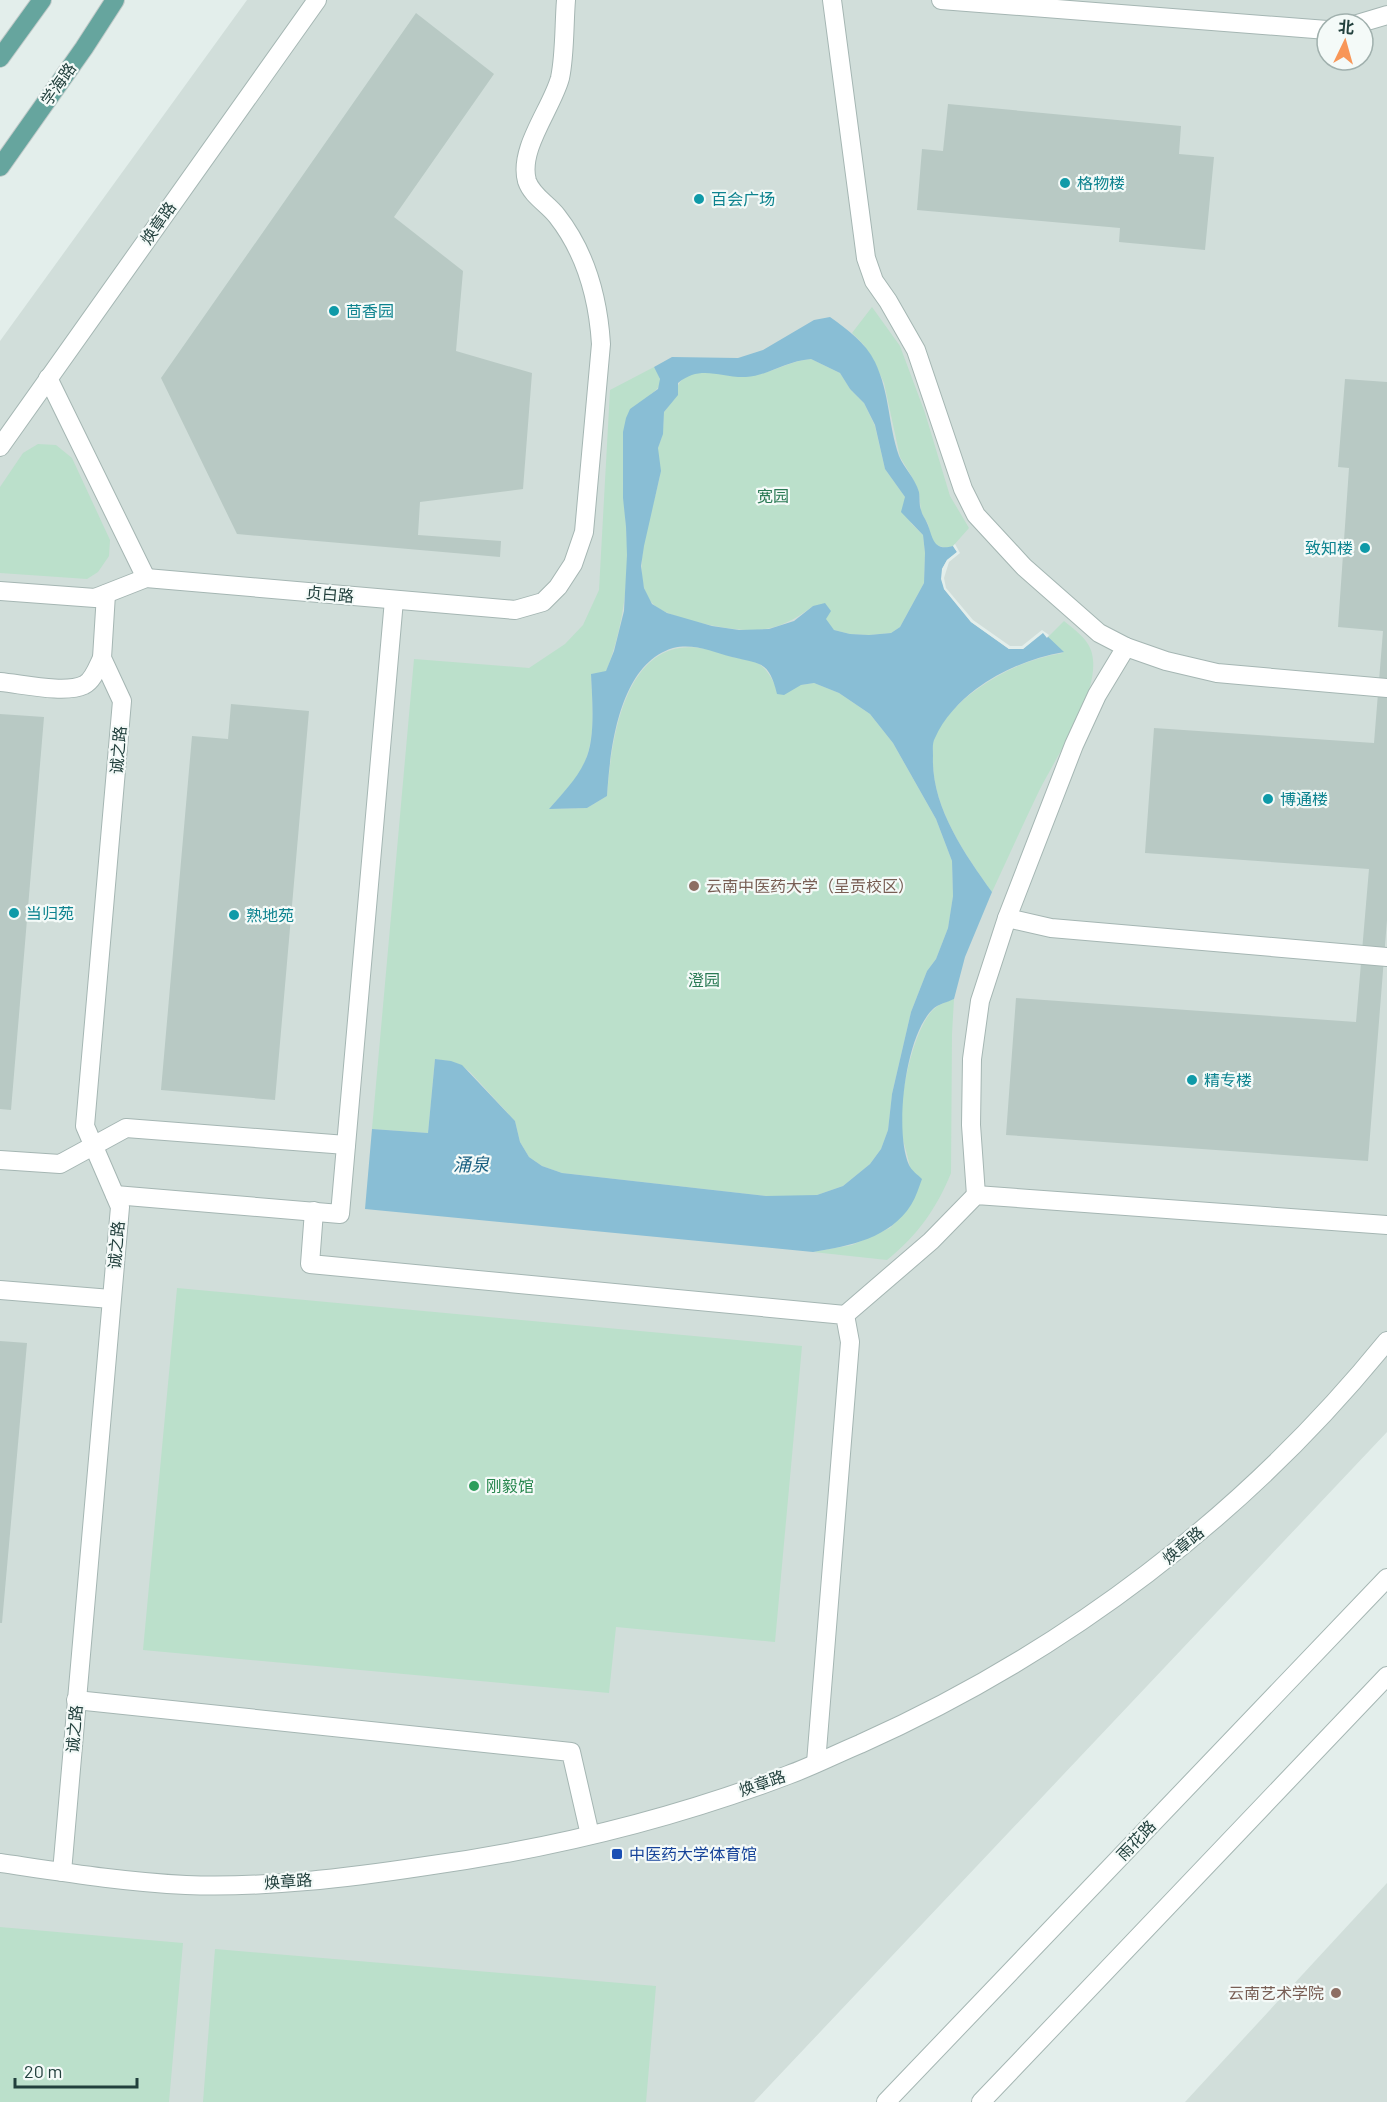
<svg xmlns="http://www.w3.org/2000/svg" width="1387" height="2102" viewBox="0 0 1387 2102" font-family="Barlow,'Noto Sans SC',sans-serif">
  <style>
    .built { fill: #d1deda; fill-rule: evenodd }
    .green { fill: #bbe0cb }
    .water { fill: #89bed5; fill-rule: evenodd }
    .pier { fill: #e3eeeb }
    .building { fill: #b8c9c4 }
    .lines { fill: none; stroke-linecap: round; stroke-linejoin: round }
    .minor-casing { stroke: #a5b6b3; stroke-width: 20 }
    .major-casing { stroke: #c1cac9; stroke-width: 20 }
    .minor { stroke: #fff; stroke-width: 18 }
    .major { stroke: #66a59e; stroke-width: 18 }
    .culture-dot { fill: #0f9aa8; stroke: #f4faf8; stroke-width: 2 }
    .education-dot { fill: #8d6e63; stroke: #f4faf8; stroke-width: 2 }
    .leisure-dot { fill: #2e9e5b; stroke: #f4faf8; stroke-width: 2 }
    .transit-dot { fill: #1a4fb4; stroke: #f4faf8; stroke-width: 2 }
    .labels { text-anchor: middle; stroke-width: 4.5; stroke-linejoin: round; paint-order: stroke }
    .street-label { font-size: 16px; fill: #22403d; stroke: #f4faf8 }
    .culture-label { font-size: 16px; fill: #0d838f; stroke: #f4faf8; text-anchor: start }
    .park-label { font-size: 16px; fill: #2a7954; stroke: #f4faf8 }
    .education-label { font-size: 16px; fill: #785e54; stroke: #f4faf8; text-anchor: start }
    .leisure-label { font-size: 16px; fill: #27864d; stroke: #f4faf8; text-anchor: start }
    .transit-label { font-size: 16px; fill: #164399; stroke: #f4faf8; text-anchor: start }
    .water-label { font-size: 18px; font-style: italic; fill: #185f80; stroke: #f4faf8 }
  </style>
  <rect width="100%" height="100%" fill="#e3eeeb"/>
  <!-- built -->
  <g class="built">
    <path d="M247,0H1387V1432L754,2102H0V341ZM1327,24H1363V60H1327Z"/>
    <polygon points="1387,1883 1387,2102 1185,2102"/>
  </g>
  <!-- green -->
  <g class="green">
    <polygon points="872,307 900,346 925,413 950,496 969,528 953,546 946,548 936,545 931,537 928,524 921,512 919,492 912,477 900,457 884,383 873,359 863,344 852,333"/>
    <path d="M811,359L840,373L850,389L864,403L875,426L885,469L905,497L911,523L923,535L925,553L924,583L900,627L891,633L869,635L850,634L834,630L813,606C779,632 756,634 715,626C699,623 662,615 652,603C627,573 654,509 660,475C661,466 657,457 658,448C659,443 662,439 662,434C664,427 663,419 664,412C675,401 675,380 689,375C708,367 729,379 749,376C771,374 788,361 811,359Z"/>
    <path d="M654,367C656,371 660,376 660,380C661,390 652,391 648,398C643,405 625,458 624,468C621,488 625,507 626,527C630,576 624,626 606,672L591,674C592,701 596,733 586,759C580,778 562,794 549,809L587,808L607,796C612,729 629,619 723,654C751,664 760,654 775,685H801L814,683L839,693L870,714L893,743L936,819L952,861L953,896L948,928L936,959L927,971L911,1012L892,1094L888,1130L881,1149L870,1164L843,1186L817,1195L798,1197L766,1196L562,1173L542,1166L529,1157L520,1142L515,1121L470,1072C459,1062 449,1061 435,1059L428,1133L372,1129L414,659L529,668L565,644L583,625L599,590L610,390Z"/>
    <polygon points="38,444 56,445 72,458 110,540 109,556 98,572 87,579 0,573 0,487 23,453"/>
    <path d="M1064,621C1077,632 1092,641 1093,660C1097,696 1056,757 1039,791C1023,824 1008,858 992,892C964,853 931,806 933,756C933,750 932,743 934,738C942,720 960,701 976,690C1002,671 1031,658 1063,653L1047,638Z"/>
    <path d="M954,999L952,1034L951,1173C937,1208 917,1236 887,1260L813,1252L852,1245L890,1228L911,1205C911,1192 911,1180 910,1168C908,1154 902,1141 901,1127C899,1099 913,1028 934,1009C939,1004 948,1001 954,999Z"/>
    <polygon points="177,1288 802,1346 775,1642 616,1627 609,1693 143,1650"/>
    <polygon points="0,1927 183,1943 169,2102 0,2102"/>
    <polygon points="215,1949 656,1986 646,2102 203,2102"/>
  </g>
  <!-- water -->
  <path class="water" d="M830,317C848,330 865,342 875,362C890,394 888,424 899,456C904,468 915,478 919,492C920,498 919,505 921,510C922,515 925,518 927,523C933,536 932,552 953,546L957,552L947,560L942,569L944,589L971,622L1009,649H1023L1043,632L1064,652C1031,658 1002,670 976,689C960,701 943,719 935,738C932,743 933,750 933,756C931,806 964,853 992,892L965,957L954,999C948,1002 938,1004 933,1009C905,1035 894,1131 909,1165C911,1170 918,1175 922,1179C919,1187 916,1197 911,1205C890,1238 850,1246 813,1252L365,1209L372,1129L428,1133L435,1059L451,1061L462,1065L515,1121L520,1142L529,1157L542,1166L562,1173L766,1196L817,1195L843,1186L870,1164L881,1149L888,1130L892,1094L911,1012L927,971L936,959L948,928L953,896L952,861L936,819L893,743L870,714L839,693L814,683L801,685L784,695L777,694C769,661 761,664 732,657C713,652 694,643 673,648C619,664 610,749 607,796L587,808L549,809C562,794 577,779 585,761C596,739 592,698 591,674L606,671L614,651L624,611L627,555L626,527L623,498V432L626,418L630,409L658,389L660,379L654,367L672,357L738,358L763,350L814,320ZM811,359L840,373L850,389L864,403L875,425L885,469L905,497L901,512L923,535L925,553L924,583L900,627L891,633L869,635L850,634L834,630L826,619L831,611L825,603L813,606L794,621L769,629L739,630L712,626L667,613L652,604L644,588L641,566L644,546L661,471L658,448L663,434L664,412L678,395V383C701,364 720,378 746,377C768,376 785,361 811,359Z"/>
  <!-- pier -->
  <polygon class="pier" points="955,544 960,553 949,562 944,578 946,588 973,620 1010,646 1022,646 1042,630 1049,635 1047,638 1043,633 1023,649 1009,649 971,622 944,589 941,579 942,569 947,560 957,552 953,546"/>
  <!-- building -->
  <g class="building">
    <polygon points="416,13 494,74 394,217 463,271 456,351 532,373 523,489 420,502 418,535 501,541 500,557 237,534 161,378"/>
    <polygon points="948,104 1181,126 1179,154 1214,157 1205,250 1119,242 1120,228 917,210 922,149 943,151"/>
    <polygon points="1345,379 1387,382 1387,920 1368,1161 1006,1135 1016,998 1356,1022 1369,869 1145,853 1154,728 1374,743 1383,631 1338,627 1349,468 1338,467"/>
    <polygon points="231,704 309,711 275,1100 161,1090 192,736 228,739"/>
    <polygon points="0,714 44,717 11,1110 0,1109"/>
    <polygon points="0,1341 27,1343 2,1623 0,1623"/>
  </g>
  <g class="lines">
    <!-- minor casing -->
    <g class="minor-casing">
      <g id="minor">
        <polyline points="832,0 866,258 874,281 888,301 916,350 963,489 976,515 1024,567 1099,633 1126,647 1166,661 1217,673 1387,688"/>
        <polyline points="941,0 1327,30"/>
        <polyline points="1357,24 1387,15"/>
        <polyline points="48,378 146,578"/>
        <polyline points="0,447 317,0"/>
        <path d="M0,591L95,598L146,578L515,610L543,602L558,587L573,564L584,532L601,344C598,297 586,253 557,216C548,204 532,196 527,181C518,149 552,108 560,78C565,55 564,24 566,0"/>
        <path d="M0,682C22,684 65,694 84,685C93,681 98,666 102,658"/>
        <polyline points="1007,918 1051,928 1387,957"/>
        <polyline points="0,1160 60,1164 126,1128 346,1145"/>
        <polyline points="115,1195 340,1214 394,600"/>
        <polyline points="976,1195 971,1125 972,1059 980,1001 1007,918 1074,745 1097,695 1126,647"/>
        <polyline points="314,1211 310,1264 845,1315 850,1342 816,1763"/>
        <polyline points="0,1290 111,1299"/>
        <polyline points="845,1315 931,1241 976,1195 1387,1225"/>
        <polyline points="76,1700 571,1752 590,1835"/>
        <path d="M0,1863C62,1872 124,1882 186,1885C266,1888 347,1878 426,1866C549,1849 672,1819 788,1775C813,1766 836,1754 860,1744C1064,1653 1246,1515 1387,1341"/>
        <polyline points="62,1872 120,1207 85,1126 122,701 102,658 106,594"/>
        <polyline points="886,2102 1387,1578"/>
        <polyline points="981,2102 1387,1676"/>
      </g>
    </g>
    <!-- major casing -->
    <g class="major-casing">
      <g id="major">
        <polyline points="0,58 42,0"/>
        <polyline points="0,167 84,48 115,0"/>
      </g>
    </g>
    <!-- minor -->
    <use href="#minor" class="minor"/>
    <!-- major -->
    <use href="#major" class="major"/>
  </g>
  <!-- markers -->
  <g class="culture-dot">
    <circle cx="1065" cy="183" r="6"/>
    <circle cx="699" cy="199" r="6"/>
    <circle cx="334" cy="311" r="6"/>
    <circle cx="1365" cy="548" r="6"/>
    <circle cx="1268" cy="799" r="6"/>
    <circle cx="14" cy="913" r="6"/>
    <circle cx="234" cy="915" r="6"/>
    <circle cx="1192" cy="1080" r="6"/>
  </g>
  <g class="education-dot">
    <circle cx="694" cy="886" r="6"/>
    <circle cx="1336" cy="1993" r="6"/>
  </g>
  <circle class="leisure-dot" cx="474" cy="1486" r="6"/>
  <rect class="transit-dot" x="611" y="1848" width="12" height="12" rx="3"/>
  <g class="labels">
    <!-- street labels -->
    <g class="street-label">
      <text transform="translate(58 84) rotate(-55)" y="6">学海路</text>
      <text transform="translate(158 223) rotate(-55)" y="6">焕章路</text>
      <text transform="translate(330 594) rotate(5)" y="6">贞白路</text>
      <text transform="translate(118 750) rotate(-85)" y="6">诚之路</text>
      <text transform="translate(116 1245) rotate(-85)" y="6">诚之路</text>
      <text transform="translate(1183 1545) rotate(-40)" y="6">焕章路</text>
      <text transform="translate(74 1729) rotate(-85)" y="6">诚之路</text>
      <text transform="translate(762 1783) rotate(-19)" y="6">焕章路</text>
      <text transform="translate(1136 1840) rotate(-46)" y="6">雨花路</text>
      <text transform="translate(288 1881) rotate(-4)" y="6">焕章路</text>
    </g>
    <!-- culture labels -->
    <g class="culture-label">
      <text x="1077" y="189">格物楼</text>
      <text x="711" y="205">百会广场</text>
      <text x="346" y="317">茴香园</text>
      <text x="1353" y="554" text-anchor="end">致知楼</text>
      <text x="1280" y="805">博通楼</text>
      <text x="26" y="919">当归苑</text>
      <text x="246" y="921">熟地苑</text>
      <text x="1204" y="1086">精专楼</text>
    </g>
    <!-- park labels -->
    <g class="park-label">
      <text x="773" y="502">宽园</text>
      <text x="704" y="986">澄园</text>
    </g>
    <!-- education labels -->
    <g class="education-label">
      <text x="706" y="892">云南中医药大学（呈贡校区）</text>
      <text x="1324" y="1999" text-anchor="end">云南艺术学院</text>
    </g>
    <!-- leisure labels -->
    <g class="leisure-label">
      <text x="486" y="1492">刚毅馆</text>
    </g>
    <!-- transit labels -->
    <g class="transit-label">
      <text x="629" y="1860">中医药大学体育馆</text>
    </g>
    <!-- water labels -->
    <g class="water-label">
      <text x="471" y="1171">涌泉</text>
    </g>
  </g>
  <!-- north arrow -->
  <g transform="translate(1345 42) rotate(5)"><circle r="28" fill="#f4faf8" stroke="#a0b0ad" stroke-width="1.5"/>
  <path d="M0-4.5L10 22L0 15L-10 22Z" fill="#f89657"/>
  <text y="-9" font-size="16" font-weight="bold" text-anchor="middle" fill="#22403d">北</text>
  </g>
  <!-- scale -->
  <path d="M15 2078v9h122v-9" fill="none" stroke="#22403d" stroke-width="3"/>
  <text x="24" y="2078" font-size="18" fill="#22403d" stroke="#f4faf8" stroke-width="4.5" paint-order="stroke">20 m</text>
</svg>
